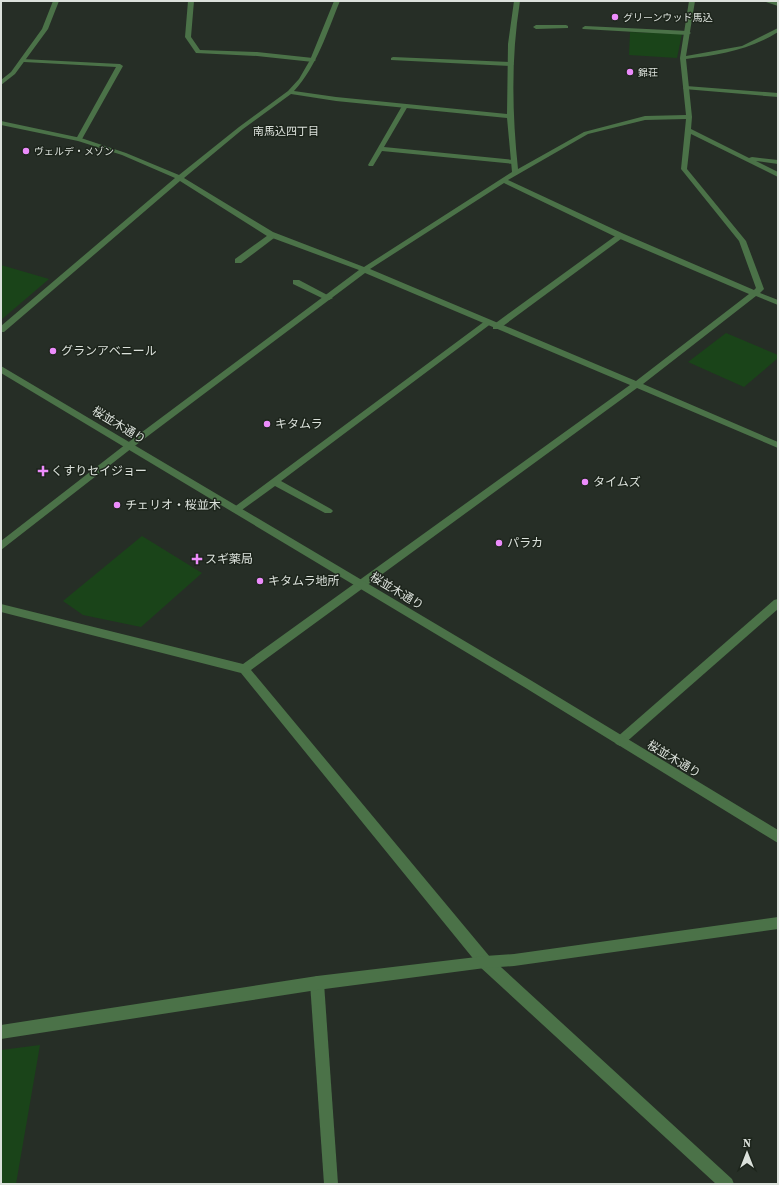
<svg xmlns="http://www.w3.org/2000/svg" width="779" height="1185" viewBox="0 0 779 1185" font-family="'Source Serif 4','Noto Sans JP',serif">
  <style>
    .green { fill: #1a4419 }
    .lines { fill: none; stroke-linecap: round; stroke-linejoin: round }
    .service { fill: #4b7248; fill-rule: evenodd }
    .pedestrian { fill: #4b7248; fill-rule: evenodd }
    .minor { fill: #4b7248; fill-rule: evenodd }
    .tertiary { fill: #4b7248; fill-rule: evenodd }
    .poi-dot { fill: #ec8cfb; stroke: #1d251c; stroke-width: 1.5 }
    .labels { text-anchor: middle; stroke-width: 3; stroke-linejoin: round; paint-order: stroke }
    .far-poi-label { font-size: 10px; fill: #dbe1db; stroke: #1d251c; text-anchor: start }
    .far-neighbourhood-label { font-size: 11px; fill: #dbe1db; stroke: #1d251c }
    .poi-label { font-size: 12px; fill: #dbe1db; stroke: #1d251c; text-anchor: start }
    .street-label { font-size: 12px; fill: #dbe1db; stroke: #1d251c }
  </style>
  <rect width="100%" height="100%" fill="#262e26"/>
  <!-- green -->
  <g class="green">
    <polygon points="630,32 682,34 677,58 629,55"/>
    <polygon points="1,265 49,279 1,320"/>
    <polygon points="726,333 778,355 778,358 744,387 688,362"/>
    <polygon points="142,536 202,573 141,627 83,615 63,601"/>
    <polygon points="40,1045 16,1184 1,1184 1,1050"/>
  </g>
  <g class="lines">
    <!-- service -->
    <g class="service">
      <polygon points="188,1 194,1 191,37 200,50 257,52 313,58 316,60 313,62 257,56 196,53 185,37"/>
      <polygon points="585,26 688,31 691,33 688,35 583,29 582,28"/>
      <polygon points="393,57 511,62 514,64 511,66 391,60 391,58"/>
      <polygon points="22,59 120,64 123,66 82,139 79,141 76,139 116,67 24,62 21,60"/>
      <polygon points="686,86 778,93 778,97 684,89 683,88"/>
      <polygon points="405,104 408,106 384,147 514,160 517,162 514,164 382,151 373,166 369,166 368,165 402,106"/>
      <polygon points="271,233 278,235 241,263 235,263 235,259"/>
      <polygon points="618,234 625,236 499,329 493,329 493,325"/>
      <polygon points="293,280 299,280 333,298 329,300 326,300 293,284"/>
      <polygon points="485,321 491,321 492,323 281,481 331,509 333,511 331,513 325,513 275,486 239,512 233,512 231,510 233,508"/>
      <polygon points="317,976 322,978 324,983 338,1184 324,1184 310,983 312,978"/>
    </g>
    <!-- pedestrian -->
    <polygon class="pedestrian" points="566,25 568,26 568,28 536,29 533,27 536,25"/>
    <!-- minor -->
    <g class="minor">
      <polygon points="53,1 59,1 48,29 15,74 1,85 1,80 11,72 42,29"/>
      <path d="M334,1H340C327,32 317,66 294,91L336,97L507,114L508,44L514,1H520C511,57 512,112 518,169L584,132L645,116L686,115L680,58L689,1H695L686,56L742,46L778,28V32C750,50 719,55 686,59L692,117L691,129L749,158L752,157L778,160V164L756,161L778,172V177L691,134L687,169L746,241L764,289L760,293L778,300V305L756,296L643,384L778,442V448L637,388L251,670L490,957L732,1179L734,1184H716L480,967L241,673L1,612V604L243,664L630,385L365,273L132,448L1,550V541L126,444L359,270L267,236L180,181L4,332H1V326L175,178L122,155L78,141L1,125V121L81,138L126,153L179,175L239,127L288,91L299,79L310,60ZM291,94L336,101L507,118L512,172L364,267L273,232L184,178L243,129ZM686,119L681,169L739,241L756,288L754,290L624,234L508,180L588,134L645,120ZM504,183L618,238L749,294L636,381L370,269Z"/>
      <polygon points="765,1 778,2 778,6 766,2"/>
      <polygon points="778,599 778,609 624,744 620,746 616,744 614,741 616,738 774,600"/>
    </g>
    <!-- tertiary -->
    <g class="tertiary">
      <polygon points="1,366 532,681 778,830 778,843 524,687 1,373"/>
      <polygon points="778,917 778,929 514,966 485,968 317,990 1,1039 1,1025 317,976 485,956 514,954"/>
    </g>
  </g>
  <!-- markers -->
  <g class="poi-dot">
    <circle cx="615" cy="17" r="4"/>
    <circle cx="630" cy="72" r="4"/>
    <circle cx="26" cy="151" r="4"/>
    <circle cx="53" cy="351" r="4"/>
    <circle cx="267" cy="424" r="4"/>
    <path d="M41 465h4v4h4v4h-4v4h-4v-4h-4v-4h4z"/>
    <circle cx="585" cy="482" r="4"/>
    <circle cx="117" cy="505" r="4"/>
    <circle cx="499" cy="543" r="4"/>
    <path d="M195 553h4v4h4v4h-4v4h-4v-4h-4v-4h4z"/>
    <circle cx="260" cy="581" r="4"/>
  </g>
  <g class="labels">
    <!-- far-poi labels -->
    <g class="far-poi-label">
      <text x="623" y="21">グリーンウッド馬込</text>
      <text x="638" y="76">錦荘</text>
      <text x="34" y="155">ヴェルデ・メゾン</text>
    </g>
    <!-- far-neighbourhood labels -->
    <g class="far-neighbourhood-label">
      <text x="286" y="135">南馬込四丁目</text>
    </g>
    <!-- poi labels -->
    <g class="poi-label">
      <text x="61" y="355">グランアベニール</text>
      <text x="275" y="428">キタムラ</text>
      <text x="51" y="475">くすりセイジョー</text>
      <text x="593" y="486">タイムズ</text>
      <text x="125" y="509">チェリオ・桜並木</text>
      <text x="507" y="547">パラカ</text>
      <text x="205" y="563">スギ薬局</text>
      <text x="268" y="585">キタムラ地所</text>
    </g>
    <!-- street labels -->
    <g class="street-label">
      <text transform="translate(119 425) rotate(31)" y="4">桜並木通り</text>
      <text transform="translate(397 591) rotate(31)" y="4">桜並木通り</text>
      <text transform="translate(674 759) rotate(31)" y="4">桜並木通り</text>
    </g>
  </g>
  <!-- border -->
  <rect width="779" height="1185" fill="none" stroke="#dbe1db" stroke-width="4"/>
  <!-- north arrow -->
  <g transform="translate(747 1153)" stroke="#1d251c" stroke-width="3" paint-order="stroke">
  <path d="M0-3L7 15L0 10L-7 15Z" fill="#dbe1db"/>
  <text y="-6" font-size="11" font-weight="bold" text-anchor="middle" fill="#dbe1db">N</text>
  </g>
</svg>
